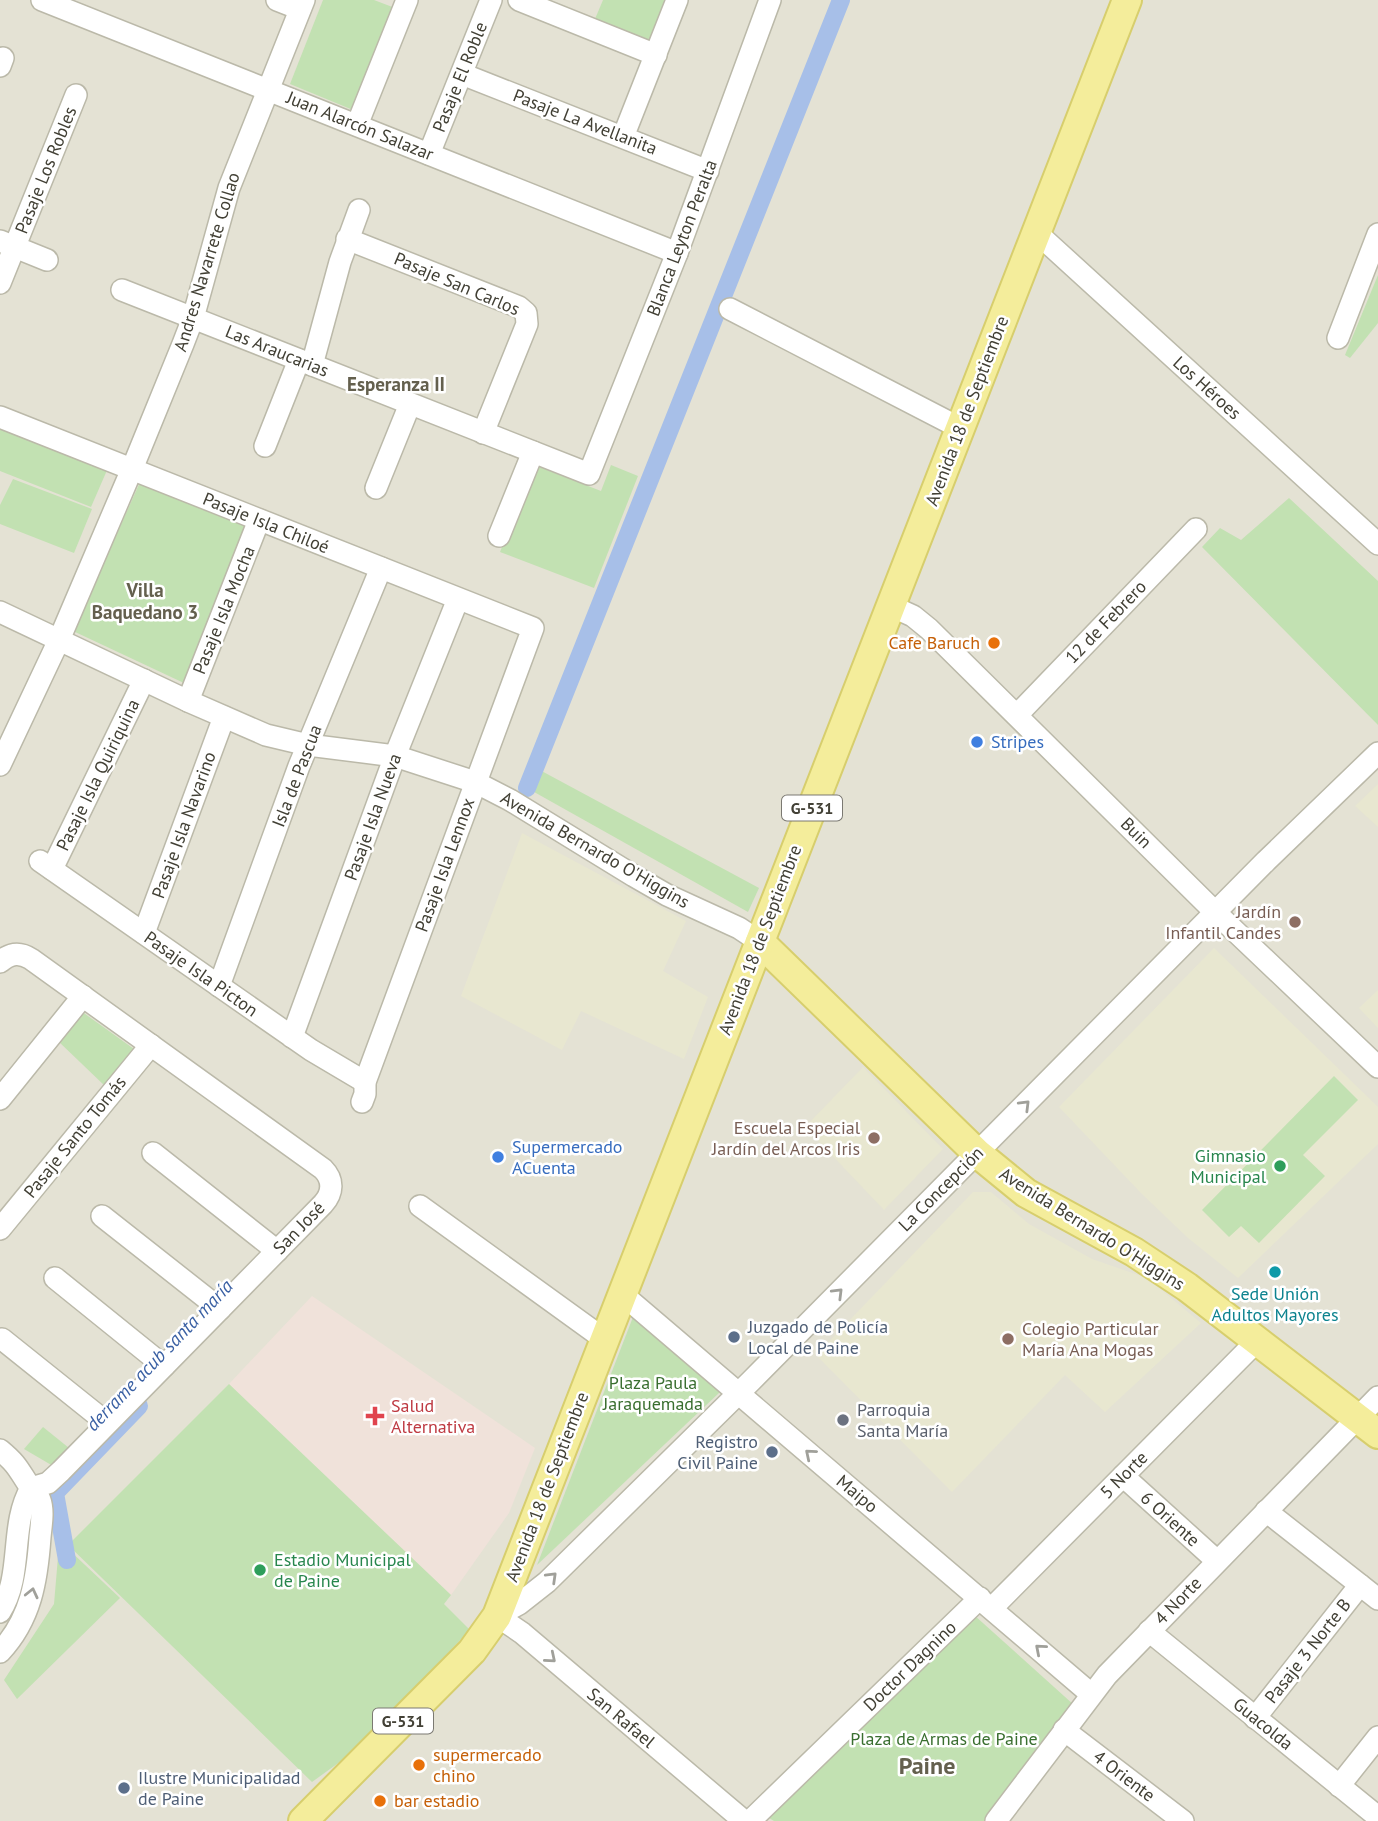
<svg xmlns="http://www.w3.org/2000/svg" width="1378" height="1821" viewBox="0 0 1378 1821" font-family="'PT Sans',sans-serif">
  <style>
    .residential { fill: #e4e2d4 }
    .education { fill: #e8e7d0 }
    .medical { fill: #f0e2da }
    .green { fill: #c2e1b2 }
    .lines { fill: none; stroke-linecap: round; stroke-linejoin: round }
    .canal { stroke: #a7bfe8; stroke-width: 18 }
    .minor-casing { stroke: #bbb9a9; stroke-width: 24 }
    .major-casing { stroke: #d7ce6d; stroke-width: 32 }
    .minor { stroke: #fff; stroke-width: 21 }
    .major { stroke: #f4ed9b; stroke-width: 28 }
    .oneway { stroke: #a0a09a }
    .food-dot { fill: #e8710a; stroke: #fff; stroke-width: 2.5 }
    .shop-dot { fill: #3f7fe0; stroke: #fff; stroke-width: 2.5 }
    .education-dot { fill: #8d6e63; stroke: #fff; stroke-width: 2.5 }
    .leisure-dot { fill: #2e9e5b; stroke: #fff; stroke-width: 2.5 }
    .culture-dot { fill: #0f9aa8; stroke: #fff; stroke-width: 2.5 }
    .service-dot { fill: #5c6f8a; stroke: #fff; stroke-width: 2.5 }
    .health-dot { fill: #e0444e; stroke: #fff; stroke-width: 2.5 }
    .worship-dot { fill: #6b7280; stroke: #fff; stroke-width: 2.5 }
    .labels { text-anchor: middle; stroke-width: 5; stroke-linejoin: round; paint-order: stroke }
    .shield { fill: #fff; stroke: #7b7972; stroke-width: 2 }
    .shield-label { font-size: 16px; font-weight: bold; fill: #424035 }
    .street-label { font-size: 18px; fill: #424035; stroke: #fff }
    .food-label { font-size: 18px; fill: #c56008; stroke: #fff; text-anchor: start }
    .shop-label { font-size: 18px; fill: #366cbe; stroke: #fff; text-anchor: start }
    .education-label { font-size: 18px; fill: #785e54; stroke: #fff; text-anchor: end }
    .leisure-label { font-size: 18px; fill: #27864d; stroke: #fff; text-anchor: end }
    .culture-label { font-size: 18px; fill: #0d838f; stroke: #fff }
    .service-label { font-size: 18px; fill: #4e5e75; stroke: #fff; text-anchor: start }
    .park-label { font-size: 18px; fill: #396e2f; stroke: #fff }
    .health-label { font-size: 18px; fill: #be3a42; stroke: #fff; text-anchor: start }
    .worship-label { font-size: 18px; fill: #5b616d; stroke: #fff; text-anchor: start }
    .neighbourhood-label { font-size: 19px; font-weight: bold; fill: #64604e; stroke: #fff }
    .water-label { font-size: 19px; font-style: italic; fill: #3a60a3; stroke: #fff }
    .district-label { font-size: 24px; font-weight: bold; fill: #64604e; stroke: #fff }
  </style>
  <rect width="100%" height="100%" fill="#f1f0e5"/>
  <!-- residential -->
  <rect class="residential" x="0" y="0" width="1378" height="1821"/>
  <!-- education -->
  <g class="education">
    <polygon points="1378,784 1378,827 1355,806"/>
    <polygon points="522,833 686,921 663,971 708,997 684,1059 581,1011 562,1050 461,996"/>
    <polygon points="1214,948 1378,1107 1378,1144 1238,1278 1188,1238 1141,1193 1059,1107"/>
    <polygon points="1378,990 1378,1028 1359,1008"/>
    <polygon points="863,1067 943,1149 884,1210 805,1127"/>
    <polygon points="973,1192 991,1192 1029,1224 1092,1259 1147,1278 1201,1323 1105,1412 1065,1375 952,1492 816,1355"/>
  </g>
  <!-- medical -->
  <polygon class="medical" points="312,1296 535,1448 509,1513 451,1595 229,1384"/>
  <!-- green -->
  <g class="green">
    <polygon points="323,0 374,0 395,8 353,110 290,84"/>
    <polygon points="603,0 669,0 652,42 595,19"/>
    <polygon points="1378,275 1378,323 1350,358 1345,355"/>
    <polygon points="0,426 108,468 91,507 0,471"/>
    <polygon points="534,465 601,491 611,465 638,476 594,588 500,552"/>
    <polygon points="13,479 92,509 74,553 0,524 0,505"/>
    <polygon points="141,480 246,523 186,684 73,631"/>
    <polygon points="1289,498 1378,581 1378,725 1202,547 1220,528 1241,540"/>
    <polygon points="536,768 759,888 748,912 527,788"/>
    <polygon points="81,1011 134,1049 106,1087 57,1040"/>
    <polygon points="1334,1076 1358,1100 1303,1155 1325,1176 1259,1243 1241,1226 1229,1237 1202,1210"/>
    <polygon points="633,1317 720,1392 537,1565"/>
    <polygon points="229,1384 451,1595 444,1604 470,1630 348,1756 312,1782 68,1545"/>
    <polygon points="43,1427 69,1448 53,1466 24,1449"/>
    <polygon points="59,1545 66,1547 120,1598 17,1699 4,1680 54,1604"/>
    <polygon points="964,1606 1074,1705 986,1821 774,1821 756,1810"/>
  </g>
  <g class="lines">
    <!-- canal -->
    <g class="canal">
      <polyline points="527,788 841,0"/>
      <polyline points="67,1560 55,1493 139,1406"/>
    </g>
    <!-- minor casing -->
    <g class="minor-casing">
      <g id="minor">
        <polyline points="42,0 677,253"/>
        <polyline points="277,0 300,9"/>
        <polyline points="519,0 656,55"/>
        <polyline points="0,66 3,58"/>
        <polyline points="462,74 708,171"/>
        <polyline points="357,125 407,0"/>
        <polyline points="623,137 677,0"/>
        <polyline points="429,154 491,0"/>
        <polyline points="1037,233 1378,544"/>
        <polyline points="347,239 519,307 526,313 527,324 483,433"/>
        <polyline points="0,241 47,260"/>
        <polyline points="0,283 76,95"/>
        <polyline points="122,290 589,474 677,253 770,0"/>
        <polyline points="730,309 960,428"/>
        <polyline points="1338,338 1378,234"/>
        <polyline points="312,365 340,262 359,210"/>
        <polyline points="0,417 533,628 365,1082 365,1094 362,1102"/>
        <polyline points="265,446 299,360"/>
        <polyline points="376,488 410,404"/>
        <polyline points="499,536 533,452"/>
        <polyline points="891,606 913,616 929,629 1215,912 1378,1067"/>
        <polyline points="0,612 188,701 266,735 308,745 395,756 475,782 510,800 634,876 667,895 739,928 760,942"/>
        <polyline points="188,701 259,520"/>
        <polyline points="1017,715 1196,529"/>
        <polyline points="0,765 59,640 132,469 183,344 193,318 229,188 304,0"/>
        <polyline points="40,861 311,1050 365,1082"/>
        <polyline points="52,869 144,680"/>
        <polyline points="144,933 224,717"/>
        <path d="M0,962C10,953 20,952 31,959L323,1169C334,1180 333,1193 323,1204L61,1471L48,1483L31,1488"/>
        <polyline points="219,986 299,766 381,568"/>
        <polyline points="292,1037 395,756 458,599"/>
        <polyline points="0,1099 83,996"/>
        <polyline points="153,1153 277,1251"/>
        <polyline points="420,1206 604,1339"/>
        <polyline points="102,1216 220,1309"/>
        <polyline points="0,1229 151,1045"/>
        <polyline points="55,1278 164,1366"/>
        <polyline points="622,1294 1091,1694"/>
        <polyline points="2,1339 107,1423"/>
        <path d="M0,1450C18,1465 18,1469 30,1487C33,1492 38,1494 40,1500C44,1511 41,1526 40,1537C37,1580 31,1619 0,1652"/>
        <polyline points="1123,1476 1217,1561"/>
        <polyline points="1266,1511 1378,1599"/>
        <polyline points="992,1608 1257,1341"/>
        <path d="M0,1612C24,1574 9,1526 31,1488"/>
        <polyline points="497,1616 519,1604 547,1582 751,1381 1266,861 1378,753"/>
        <polyline points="497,1616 522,1633 744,1821"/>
        <polyline points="1149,1631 1378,1817"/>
        <polyline points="1255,1718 1360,1585"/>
        <polyline points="1064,1730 1183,1821"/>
        <polyline points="1339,1786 1378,1737"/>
        <polyline points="750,1821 980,1598"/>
        <polyline points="996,1821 1107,1675 1378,1397"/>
      </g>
    </g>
    <!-- major casing -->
    <g class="major-casing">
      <g id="major">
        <polyline points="760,942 977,1153 1026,1193 1134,1252 1187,1287 1378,1434"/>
        <polyline points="303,1821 472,1651 497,1616 1127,0"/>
      </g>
    </g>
    <!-- minor -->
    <use href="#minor" class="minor"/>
    <!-- major -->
    <use href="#major" class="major"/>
  </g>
  <!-- one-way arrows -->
  <defs><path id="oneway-chevron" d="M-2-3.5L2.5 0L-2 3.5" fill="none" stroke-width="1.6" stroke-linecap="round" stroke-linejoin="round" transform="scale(1.75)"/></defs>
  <g class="oneway">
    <use href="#oneway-chevron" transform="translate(1025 1105) rotate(-45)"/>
    <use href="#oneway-chevron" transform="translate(838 1293) rotate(-45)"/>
    <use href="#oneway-chevron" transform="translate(810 1454) rotate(-140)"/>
    <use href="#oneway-chevron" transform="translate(552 1577) rotate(-44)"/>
    <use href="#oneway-chevron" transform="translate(32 1593) rotate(-77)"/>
    <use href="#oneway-chevron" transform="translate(1040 1649) rotate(-139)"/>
    <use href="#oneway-chevron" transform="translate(551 1658) rotate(40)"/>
  </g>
  <!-- markers -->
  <g class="food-dot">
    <circle cx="994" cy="643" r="7"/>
    <circle cx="419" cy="1765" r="7"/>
    <circle cx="380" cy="1801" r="7"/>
  </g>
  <g class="shop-dot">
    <circle cx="977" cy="742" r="7"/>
    <circle cx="498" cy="1157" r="7"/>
  </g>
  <g class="education-dot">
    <circle cx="1295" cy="922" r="7"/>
    <circle cx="874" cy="1138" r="7"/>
    <circle cx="1008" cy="1339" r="7"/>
  </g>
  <g class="leisure-dot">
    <circle cx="1280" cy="1166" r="7"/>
    <circle cx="260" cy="1570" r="7"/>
  </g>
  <circle class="culture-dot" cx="1275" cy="1272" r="7"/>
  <g class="service-dot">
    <circle cx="734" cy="1337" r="7"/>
    <circle cx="772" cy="1452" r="7"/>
    <circle cx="124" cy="1788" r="7"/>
  </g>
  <path class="health-dot" d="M371.5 1405.5h7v7h7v7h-7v7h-7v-7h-7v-7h7z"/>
  <circle class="worship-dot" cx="843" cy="1420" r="7"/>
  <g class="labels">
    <!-- shield labels -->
    <g class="shield">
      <rect x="782" y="795.5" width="60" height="25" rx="5"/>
      <rect x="373" y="1708.5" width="60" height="25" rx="5"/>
    </g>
    <g class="shield-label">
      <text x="812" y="814">G-531</text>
      <text x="403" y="1727">G-531</text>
    </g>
    <!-- street labels -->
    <g class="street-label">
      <text transform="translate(460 77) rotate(-68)" y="6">Pasaje El Roble</text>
      <text transform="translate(585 122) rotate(21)" y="6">Pasaje La Avellanita</text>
      <text transform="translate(360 126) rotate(22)" y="6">Juan Alarcón Salazar</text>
      <text transform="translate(46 170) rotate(-68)" y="6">Pasaje Los Robles</text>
      <text transform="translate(682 238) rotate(-69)" y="6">Blanca Leyton Peralta</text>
      <text transform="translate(207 262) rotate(-73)" y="6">Andres Navarrete Collao</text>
      <text transform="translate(457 284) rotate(23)" y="6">Pasaje San Carlos</text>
      <text transform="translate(277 351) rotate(22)" y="6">Las Araucarias</text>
      <text transform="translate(1207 388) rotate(42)" y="6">Los Héroes</text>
      <text transform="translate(967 411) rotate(-69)" y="6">Avenida 18 de Septiembre</text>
      <text transform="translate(266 523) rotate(22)" y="6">Pasaje Isla Chiloé</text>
      <text transform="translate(224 610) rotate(-68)" y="6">Pasaje Isla Mocha</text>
      <text transform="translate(1106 622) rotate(-46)" y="6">12 de Febrero</text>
      <text transform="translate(98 775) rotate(-64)" y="6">Pasaje Isla Quiriquina</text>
      <text transform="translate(297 776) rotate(-69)" y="6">Isla de Pascua</text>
      <text transform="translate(373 817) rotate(-70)" y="6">Pasaje Isla Nueva</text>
      <text transform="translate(184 825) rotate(-70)" y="6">Pasaje Isla Navarino</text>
      <text transform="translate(1136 833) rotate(45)" y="6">Buin</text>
      <text transform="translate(595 850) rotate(30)" y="6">Avenida Bernardo O'Higgins</text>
      <text transform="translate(445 865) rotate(-70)" y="6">Pasaje Isla Lennox</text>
      <text transform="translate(760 940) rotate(-69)" y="6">Avenida 18 de Septiembre</text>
      <text transform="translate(201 974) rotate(35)" y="6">Pasaje Isla Picton</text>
      <text transform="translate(75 1137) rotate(-51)" y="6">Pasaje Santo Tomás</text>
      <text transform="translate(941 1189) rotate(-45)" y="6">La Concepción</text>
      <text transform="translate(299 1228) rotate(-46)" y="6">San José</text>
      <text transform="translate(1092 1229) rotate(32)" y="6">Avenida Bernardo O'Higgins</text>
      <text transform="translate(1124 1475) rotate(-45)" y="6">5 Norte</text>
      <text transform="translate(547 1487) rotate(-69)" y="6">Avenida 18 de Septiembre</text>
      <text transform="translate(857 1494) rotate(40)" y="6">Maipo</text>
      <text transform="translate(1170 1519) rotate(42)" y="6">6 Oriente</text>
      <text transform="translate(1178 1601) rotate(-46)" y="6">4 Norte</text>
      <text transform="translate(1308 1651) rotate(-52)" y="6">Pasaje 3 Norte B</text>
      <text transform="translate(910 1666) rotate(-44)" y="6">Doctor Dagnino</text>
      <text transform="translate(621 1718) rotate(40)" y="6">San Rafael</text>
      <text transform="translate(1263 1724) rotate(39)" y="6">Guacolda</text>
      <text transform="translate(1124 1776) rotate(37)" y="6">4 Oriente</text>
    </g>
    <!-- food labels -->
    <g class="food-label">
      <text x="980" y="649" text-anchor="end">Cafe Baruch</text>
      <text x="433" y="1761">supermercado<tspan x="433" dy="21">chino</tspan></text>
      <text x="394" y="1807">bar estadio</text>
    </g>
    <!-- shop labels -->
    <g class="shop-label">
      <text x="991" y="748">Stripes</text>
      <text x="512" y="1153">Supermercado<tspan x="512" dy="21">ACuenta</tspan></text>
    </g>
    <!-- education labels -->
    <g class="education-label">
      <text x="1281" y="918">Jardín<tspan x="1281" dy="21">Infantil Candes</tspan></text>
      <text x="860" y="1134">Escuela Especial<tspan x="860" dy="21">Jardín del Arcos Iris</tspan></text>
      <text x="1022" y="1335" text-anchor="start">Colegio Particular<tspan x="1022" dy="21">María Ana Mogas</tspan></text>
    </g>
    <!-- leisure labels -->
    <g class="leisure-label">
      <text x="1266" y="1162">Gimnasio<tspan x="1266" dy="21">Municipal</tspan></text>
      <text x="274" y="1566" text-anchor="start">Estadio Municipal<tspan x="274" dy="21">de Paine</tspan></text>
    </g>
    <!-- culture labels -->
    <g class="culture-label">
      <text x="1275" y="1300">Sede Unión<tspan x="1275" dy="21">Adultos Mayores</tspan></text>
    </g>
    <!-- service labels -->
    <g class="service-label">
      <text x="748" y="1333">Juzgado de Policía<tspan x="748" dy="21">Local de Paine</tspan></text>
      <text x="758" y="1448" text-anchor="end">Registro<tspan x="758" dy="21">Civil Paine</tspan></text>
      <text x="138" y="1784">Ilustre Municipalidad<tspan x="138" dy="21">de Paine</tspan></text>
    </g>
    <!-- park labels -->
    <g class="park-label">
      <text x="653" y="1389">Plaza Paula<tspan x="653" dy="21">Jaraquemada</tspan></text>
      <text x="944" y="1745">Plaza de Armas de Paine</text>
    </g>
    <!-- health labels -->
    <g class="health-label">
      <text x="391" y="1412">Salud<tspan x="391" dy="21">Alternativa</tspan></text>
    </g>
    <!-- worship labels -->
    <g class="worship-label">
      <text x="857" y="1416">Parroquia<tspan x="857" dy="21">Santa María</tspan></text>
    </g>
    <!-- neighbourhood labels -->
    <g class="neighbourhood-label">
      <text x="396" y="391">Esperanza II</text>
      <text x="145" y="597">Villa<tspan x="145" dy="22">Baquedano 3</tspan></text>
    </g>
    <!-- water labels -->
    <g class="water-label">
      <text transform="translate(159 1355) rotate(-46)" y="7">derrame acub santa maría</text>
    </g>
    <!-- district labels -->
    <g class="district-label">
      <text x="927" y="1774">Paine</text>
    </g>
  </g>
</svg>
